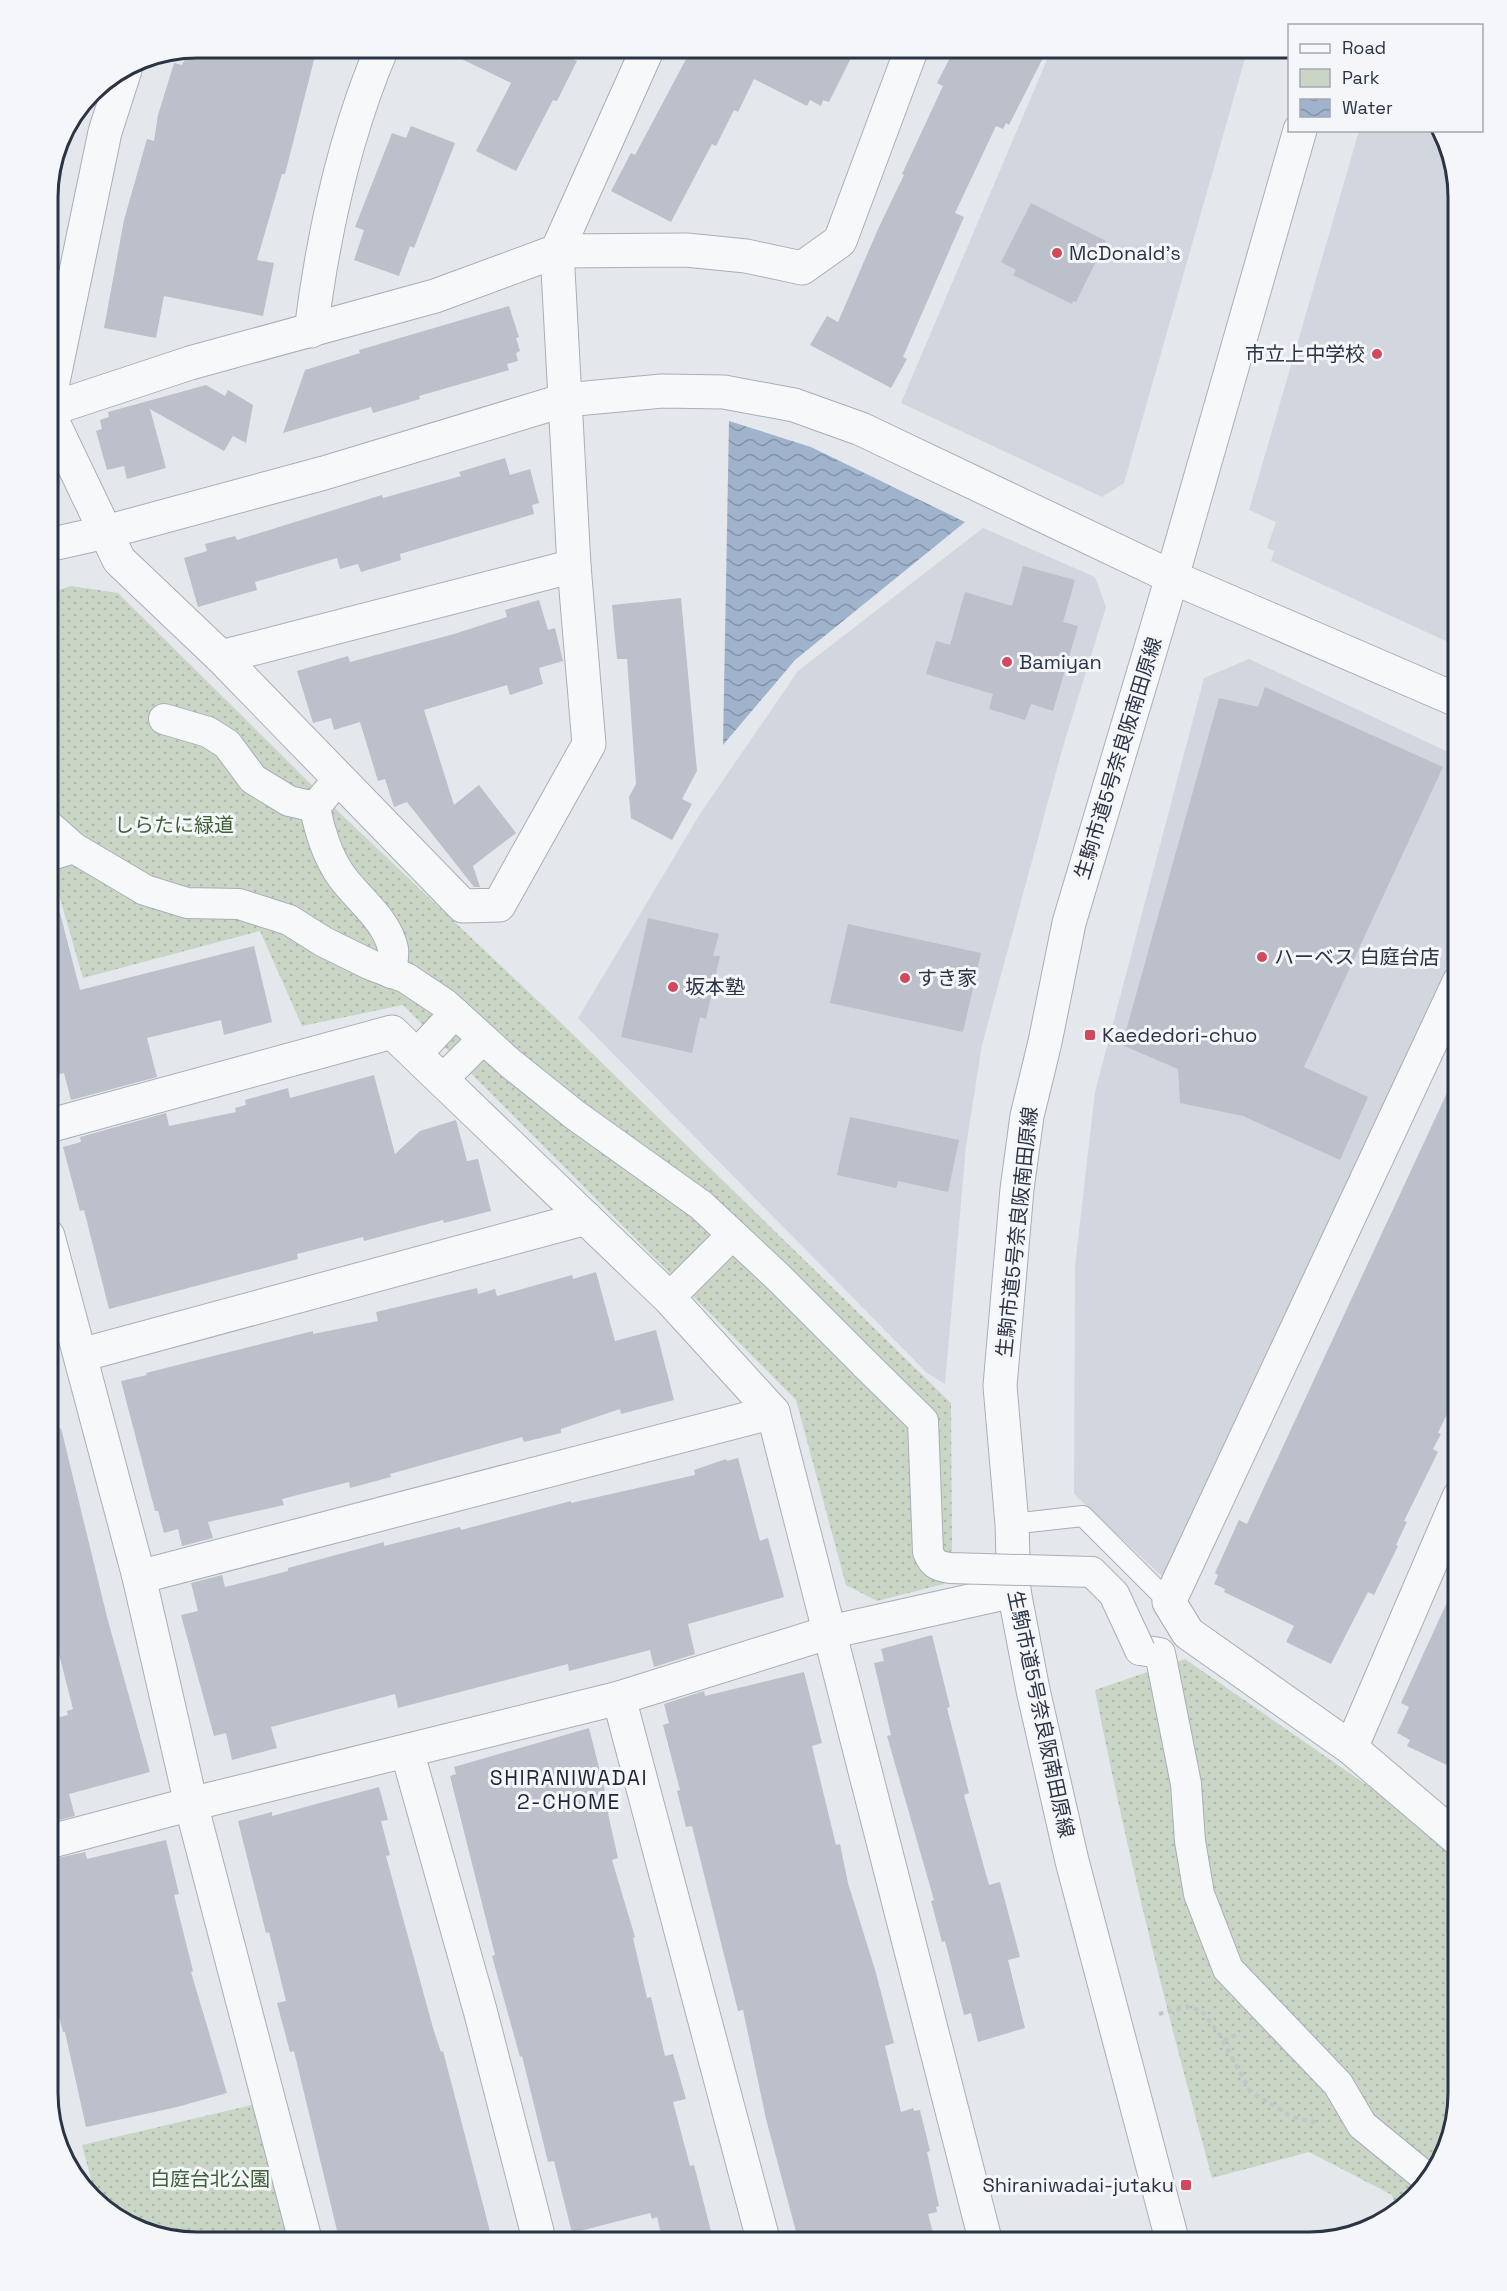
<svg xmlns="http://www.w3.org/2000/svg" width="1507" height="2291" viewBox="0 0 1507 2291" font-family="'Space Grotesk','Noto Sans JP',sans-serif">
  <style>
    .built { fill: #d2d6de }
    .green { fill: url(#green-dots) }
    .water { fill: url(#water-waves) }
    .building { fill: #bbc0ca }
    .lines { fill: none; stroke-linecap: round; stroke-linejoin: round }
    .service-casing { stroke: #a9aeb7; stroke-width: 22 }
    .pedestrian-casing { stroke: #a9aeb7; stroke-width: 32 }
    .minor-casing { stroke: #a9aeb7; stroke-width: 35 }
    .tertiary-casing { stroke: #a9aeb7; stroke-width: 35 }
    .path { stroke: #c2c5cb; stroke-width: 4; stroke-dasharray: 4.5 4.5; stroke-linecap: butt }
    .service { stroke: #f7f8fa; stroke-width: 20 }
    .pedestrian { stroke: #f7f8fa; stroke-width: 30 }
    .minor { stroke: #f7f8fa; stroke-width: 33 }
    .tertiary { stroke: #f7f8fa; stroke-width: 33 }
    .pedestrian-bridge-casing { stroke: #a9aeb7; stroke-width: 32; stroke-linecap: butt }
    .pedestrian-bridge { stroke: #f7f8fa; stroke-width: 30 }
    .poi-dot { fill: #d1495b; stroke: #f4f6f9; stroke-width: 2 }
    .labels { text-anchor: middle; stroke-width: 6; stroke-linejoin: round; paint-order: stroke }
    .poi-label { font-size: 20px; fill: #2b3445; stroke: #f4f6f9; text-anchor: start }
    .street-label { font-size: 20px; fill: #2b3445; stroke: #f4f6f9 }
    .park-label { font-size: 20px; fill: #3f6138; stroke: #f4f6f9 }
    .neighbourhood-label { font-size: 21px; letter-spacing: 1.5px; fill: #1d2536; stroke: #f4f6f9 }
    .rim { fill: none; stroke: #2b3445; stroke-width: 3 }
  </style>
  <defs>
    <pattern id="green-dots" width="8" height="8" patternUnits="userSpaceOnUse" patternTransform="scale(1.5)"><rect width="8" height="8" fill="#c9d6c5"/><path d="M2 2h.1M6 6h.1" fill="none" stroke="#adb8ab" stroke-width="1.8" stroke-linecap="round"/></pattern>
    <pattern id="water-waves" width="16" height="10" patternUnits="userSpaceOnUse" patternTransform="scale(1.5)"><rect width="16" height="10" fill="#9fb4cc"/><path d="M0 5q4-4 8 0t8 0" fill="none" stroke="#8293a7"/></pattern>
  </defs>
  <rect width="100%" height="100%" fill="#e4e7ec"/>
  <!-- built -->
  <g class="built">
    <polygon points="1052,48 1248,48 1124,483 1102,497 901,403"/>
    <polygon points="1359,131 1441,131 1459,198 1459,647 1271,561 1274,551 1267,548 1276,522 1249,510"/>
    <polygon points="983,528 1095,577 1106,607 1062,750 982,1045 966,1146 945,1384 927,1373 578,1018 700,814 798,671"/>
    <polygon points="1249,659 1459,757 1459,941 1164,1578 1074,1494 1075,1266 1095,1092 1204,678"/>
  </g>
  <!-- green -->
  <g class="green">
    <path d="M48,438L53,440C60,477 67,483 48,517Z"/>
    <polygon points="71,586 118,593 343,816 557,1019 951,1403 952,1548 944,1584 877,1601 846,1585 796,1400 403,1005 302,1026 260,931 83,978 59,895 48,897 48,593"/>
    <path d="M1185,1659L1413,1817L1459,1861V2094L1439,2169L1396,2211L1392,2195L1309,2152L1212,2178C1168,2017 1127,1854 1095,1690Z"/>
    <polygon points="256,2104 292,2243 188,2243 115,2218 96,2198 82,2145"/>
  </g>
  <!-- water -->
  <polygon class="water" points="729,421 811,447 965,522 795,660 723,745"/>
  <!-- building -->
  <g class="building">
    <polygon points="198,48 317,48 285,174 282,174 257,260 274,263 263,316 164,296 156,338 104,328 124,220 147,139 154,141 158,115 174,63 182,65 189,50"/>
    <polygon points="439,48 578,48 573,59 577,61 557,101 553,100 516,171 476,151 511,83"/>
    <polygon points="692,48 856,48 829,102 823,100 821,106 810,100 807,106 754,79 738,112 734,110 716,146 712,144 671,222 611,191 631,153 635,155"/>
    <polygon points="955,48 1048,48 1009,125 1006,123 1003,129 996,126 955,213 964,217 903,357 907,359 891,388 810,345 827,316 838,322 878,229 904,175 902,174 943,86 937,83"/>
    <polygon points="411,126 455,143 414,248 410,246 399,276 354,260 364,230 355,227 392,133 406,138"/>
    <polygon points="1031,203 1106,241 1076,302 1073,301 1072,304 1013,275 1016,270 1001,262"/>
    <polygon points="509,306 519,337 516,338 520,351 516,353 518,361 507,364 509,370 419,396 420,399 373,413 371,407 283,433 305,370 360,353 359,350"/>
    <polygon points="206,385 225,396 228,390 253,405 246,443 233,436 224,451 150,409 166,468 127,479 124,466 107,470 96,431 102,429 100,420 109,417 108,412"/>
    <polygon points="505,458 510,475 530,469 539,503 532,505 534,514 400,554 401,560 361,572 358,564 340,569 337,558 255,582 257,590 198,607 184,558 207,551 205,544 235,536 237,540 382,495 383,498 461,476 459,472"/>
    <polygon points="1023,566 1075,580 1063,622 1078,626 1053,711 1031,704 1025,720 989,709 993,694 926,674 936,641 950,645 965,592 1012,606"/>
    <polygon points="681,598 697,771 682,799 692,804 672,840 631,818 629,797 636,784 627,659 617,659 612,605"/>
    <polygon points="539,600 548,630 555,628 563,661 539,668 543,684 510,695 507,685 424,710 454,805 479,785 516,833 473,866 480,887 474,887 407,802 394,807 385,779 378,781 360,722 334,730 331,718 313,723 297,671 348,656 350,662 454,634 507,617 505,610"/>
    <polygon points="1265,687 1443,767 1304,1067 1368,1097 1340,1160 1243,1116 1180,1103 1178,1069 1122,1045 1219,698 1258,707"/>
    <polygon points="60,913 80,990 254,946 272,1022 224,1035 221,1020 147,1038 157,1077 71,1100 64,1073 48,1077 48,915"/>
    <polygon points="648,918 719,934 713,956 720,956 706,1019 700,1017 692,1053 621,1037"/>
    <polygon points="848,924 981,953 963,1032 830,1003"/>
    <polygon points="1459,1067 1459,1389 1438,1433 1441,1434 1433,1449 1438,1452 1404,1521 1407,1522 1396,1545 1398,1546 1374,1595 1368,1592 1331,1664 1286,1642 1294,1626 1224,1592 1225,1589 1214,1584 1218,1575 1215,1573 1239,1520 1247,1524"/>
    <polygon points="374,1075 395,1154 420,1131 456,1120 467,1161 478,1159 491,1211 444,1223 443,1220 364,1241 363,1237 297,1254 298,1259 109,1309 84,1210 80,1211 63,1147 81,1142 80,1137 166,1113 169,1126 236,1112 235,1108 246,1105 245,1100 288,1088 290,1098"/>
    <polygon points="850,1117 959,1140 948,1192 898,1181 896,1188 837,1175"/>
    <polygon points="596,1272 615,1341 656,1330 674,1400 621,1414 620,1409 561,1429 561,1433 524,1442 522,1437 390,1474 391,1477 350,1488 349,1482 282,1499 284,1505 208,1522 213,1538 182,1546 178,1529 164,1533 158,1511 155,1511 121,1381 147,1375 146,1373 313,1331 313,1334 378,1321 376,1312 477,1288 478,1294 495,1289 497,1296 572,1275 573,1279"/>
    <polygon points="61,1428 107,1617 150,1772 69,1794 75,1816 48,1823 48,1720 68,1715 67,1711 73,1709 48,1611 48,1430"/>
    <polygon points="738,1458 760,1541 768,1538 784,1597 688,1624 695,1654 654,1667 650,1650 569,1671 568,1664 398,1708 395,1694 271,1727 277,1748 232,1760 226,1733 214,1736 181,1615 198,1611 191,1583 222,1575 225,1587 288,1571 288,1568 384,1542 384,1546 460,1527 461,1530 571,1501 571,1503 695,1475 694,1470 726,1459 727,1461"/>
    <polygon points="1459,1576 1459,1771 1407,1746 1410,1740 1397,1733 1409,1707 1401,1703"/>
    <polygon points="932,1635 950,1707 947,1708 969,1793 964,1795 989,1885 1000,1882 1020,1957 1008,1960 1025,2028 978,2042 971,2013 964,2015 945,1941 942,1942 931,1901 934,1900 887,1736 891,1735 874,1663 884,1661 881,1649"/>
    <polygon points="804,1672 822,1743 812,1746 836,1845 840,1844 848,1883 876,1973 894,2043 885,2046 901,2112 913,2108 914,2111 920,2110 930,2151 927,2152 939,2206 936,2207 937,2212 928,2214 934,2237 910,2243 799,2243 766,2119 743,2010 738,2011 692,1826 686,1827 677,1791 680,1790 663,1725 669,1723 664,1704 704,1691 705,1696"/>
    <polygon points="589,1728 607,1799 605,1800 618,1858 612,1860 635,1937 633,1938 647,1998 651,1997 665,2056 673,2054 686,2099 673,2102 690,2166 694,2165 714,2243 663,2243 657,2217 652,2219 650,2213 572,2233 554,2161 548,2162 522,2056 520,2057 492,1956 495,1955 450,1776 456,1774 454,1767"/>
    <polygon points="379,1787 388,1820 381,1821 390,1855 386,1856 433,2028 441,2052 443,2051 493,2243 340,2243 294,2051 290,2052 277,2003 286,2001 269,1932 266,1933 238,1821 272,1812 272,1816"/>
    <polygon points="166,1840 179,1894 174,1895 193,1971 191,1972 227,2093 177,2107 86,2127 65,2032 63,2032 48,1975 48,1860 85,1852 87,1859"/>
  </g>
  <g class="lines">
    <!-- service casing -->
    <g class="service-casing">
      <polyline id="service" points="1012,1524 1083,1516 1169,1602"/>
    </g>
    <!-- pedestrian casing -->
    <g class="pedestrian-casing">
      <g id="pedestrian">
        <polyline points="164,719 208,732 227,744 253,779 289,801 315,807"/>
        <path d="M339,778L315,807C319,830 328,858 342,877C359,900 387,920 393,949C394,956 392,965 391,973"/>
        <polyline points="74,848 145,890 187,903 239,904 289,920 324,942 371,965 406,978 445,1004 510,1063 575,1115 701,1205 778,1277 866,1365"/>
        <polyline points="48,856 74,848 48,825"/>
        <polyline points="416,1055 455,1013"/>
        <polyline points="442,1080 483,1039"/>
        <polyline points="669,1298 732,1235"/>
        <polyline points="1140,1650 1160,1653 1186,1784 1190,1841 1199,1894 1228,1969 1338,2084 1362,2125 1428,2179"/>
      </g>
    </g>
    <!-- minor casing -->
    <g class="minor-casing">
      <g id="minor">
        <path d="M311,331C323,235 344,137 382,48"/>
        <polyline points="48,406 105,132 125,70"/>
        <polyline points="48,410 190,363 435,296 557,251 686,250 746,256 802,268 840,241 912,48"/>
        <polyline points="48,412 119,560 221,657 463,906 499,905 589,744 574,566 557,251 648,48"/>
        <polyline points="221,657 574,566"/>
        <polyline points="48,1126 392,1032 669,1298 773,1412 986,2243"/>
        <polyline points="48,1236 139,1577 191,1804 306,2243"/>
        <polyline points="81,1355 586,1218"/>
        <polyline points="139,1577 773,1412"/>
        <polyline points="619,1698 764,2243"/>
        <polyline points="1351,1748 1459,1497"/>
        <polyline points="407,1751 480,2010 540,2243"/>
        <polyline points="1459,1840 1351,1748 1188,1633 1169,1602 1459,982"/>
        <polyline points="48,1842 191,1804 619,1698 830,1632 1014,1591"/>
      </g>
    </g>
    <!-- tertiary casing -->
    <g class="tertiary-casing">
      <g id="tertiary">
        <polyline points="48,545 106,532 324,473 565,400 662,391 724,392 794,405 861,429 1172,577 1459,701"/>
        <polyline points="1173,2243 1072,1861 1033,1690 1014,1591 1012,1524 1000,1386 1017,1189 1027,1116 1045,1042 1069,923 1172,577 1300,130"/>
      </g>
    </g>
    <!-- path -->
    <g class="path">
      <polyline points="1159,2014 1186,2007 1201,2010 1220,2035 1250,2091 1292,2117 1318,2123"/>
      <polyline points="1224,2041 1239,2033"/>
    </g>
    <!-- service -->
    <use href="#service" class="service"/>
    <!-- pedestrian -->
    <use href="#pedestrian" class="pedestrian"/>
    <!-- minor -->
    <use href="#minor" class="minor"/>
    <!-- tertiary -->
    <use href="#tertiary" class="tertiary"/>
    <!-- pedestrian-bridge casing -->
    <g class="pedestrian-bridge-casing">
      <path id="pedestrian-bridge" d="M866,1365L923,1421L928,1552C933,1564 937,1566 950,1568L1092,1572L1114,1594L1140,1650"/>
    </g>
    <!-- pedestrian-bridge -->
    <use href="#pedestrian-bridge" class="pedestrian-bridge"/>
  </g>
  <!-- markers -->
  <g class="poi-dot">
    <circle cx="1057" cy="253" r="6"/>
    <circle cx="1377" cy="354" r="6"/>
    <circle cx="1007" cy="662" r="6"/>
    <circle cx="1262" cy="957" r="6"/>
    <circle cx="905" cy="978" r="6"/>
    <circle cx="673" cy="987" r="6"/>
    <rect x="1084" y="1029" width="12" height="12" rx="3"/>
    <rect x="1180" y="2179" width="12" height="12" rx="3"/>
  </g>
  <g class="labels">
    <!-- poi labels -->
    <g class="poi-label">
      <text x="1069" y="260">McDonald's</text>
      <text x="1365" y="361" text-anchor="end">市立上中学校</text>
      <text x="1019" y="669">Bamiyan</text>
      <text x="1274" y="964">ハーベス 白庭台店</text>
      <text x="917" y="985">すき家</text>
      <text x="685" y="994">坂本塾</text>
      <text x="1102" y="1042">Kaededori-chuo</text>
      <text x="1174" y="2192" text-anchor="end">Shiraniwadai-jutaku</text>
    </g>
    <!-- street labels -->
    <g class="street-label">
      <text transform="translate(1118 758) rotate(-73)" y="7">生駒市道5号奈良阪南田原線</text>
      <text transform="translate(1017 1232) rotate(-84)" y="7">生駒市道5号奈良阪南田原線</text>
      <text transform="translate(1041 1714) rotate(78)" y="7">生駒市道5号奈良阪南田原線</text>
    </g>
    <!-- park labels -->
    <g class="park-label">
      <text x="174" y="832">しらたに緑道</text>
      <text x="210" y="2186">白庭台北公園</text>
    </g>
    <!-- neighbourhood labels -->
    <g class="neighbourhood-label">
      <text x="569" y="1785">SHIRANIWADAI<tspan x="569" dy="24">2-CHOME</tspan></text>
    </g>
  </g>
  <!-- crop -->
  <path d="M0 0H1507V2291H0ZM197 58H1309A139 139 0 0 1 1448 197V2093A139 139 0 0 1 1309 2232H197A139 139 0 0 1 58 2093V197A139 139 0 0 1 197 58Z" fill="#f4f6f9" fill-rule="evenodd"/>
  <path class="rim" d="M197 58H1309A139 139 0 0 1 1448 197V2093A139 139 0 0 1 1309 2232H197A139 139 0 0 1 58 2093V197A139 139 0 0 1 197 58Z"/>
  <!-- legend -->
  <rect x="1288" y="24" width="195" height="108" fill="#f4f6f9" stroke="#a4a8b1" stroke-width="1.5"/>
  <rect x="1300" y="44" width="30" height="9" fill="#f7f8fa" stroke="#a4a8b1" stroke-width="1.5"/>
  <text x="1342" y="54" font-size="18" fill="#2b3445">Road</text>
  <rect x="1300" y="69" width="30" height="18" fill="#c9d6c5" stroke="#a4a8b1" stroke-width="1.5"/>
  <text x="1342" y="84" font-size="18" fill="#2b3445">Park</text>
  <rect x="1300" y="99" width="30" height="18" fill="url(#water-waves)" stroke="#a4a8b1" stroke-width="1.5"/>
  <text x="1342" y="114" font-size="18" fill="#2b3445">Water</text>
</svg>
